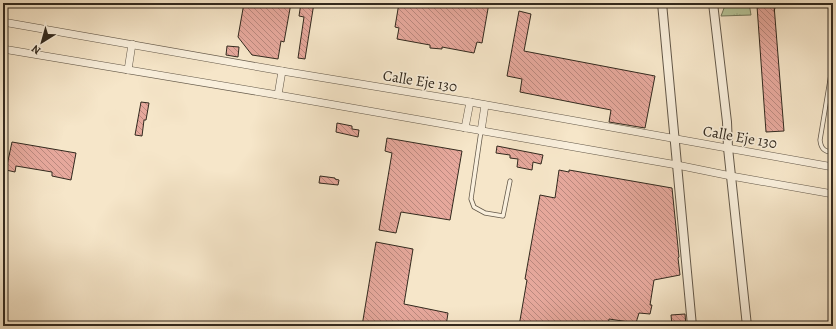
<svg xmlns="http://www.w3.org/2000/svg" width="836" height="329" viewBox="0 0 836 329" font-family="Alegreya,serif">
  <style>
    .grass { fill: url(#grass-tufts); stroke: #74785c }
    .building { fill: url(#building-back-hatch); stroke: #32291e }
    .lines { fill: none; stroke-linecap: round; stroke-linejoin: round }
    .service-casing { stroke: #635849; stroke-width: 5 }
    .minor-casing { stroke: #635849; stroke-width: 8 }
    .tertiary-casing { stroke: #635849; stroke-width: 10 }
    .path { stroke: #32291e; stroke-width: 1; stroke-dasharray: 3 2; stroke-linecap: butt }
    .service { stroke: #f9efdc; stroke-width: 3.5 }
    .minor { stroke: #f9efdc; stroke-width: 7 }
    .tertiary { stroke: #f9efdc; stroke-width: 8 }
    .labels { text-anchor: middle; stroke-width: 3; stroke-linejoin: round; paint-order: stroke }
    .street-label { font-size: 15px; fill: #32291e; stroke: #f9efdc }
  </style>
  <defs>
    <pattern id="grass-tufts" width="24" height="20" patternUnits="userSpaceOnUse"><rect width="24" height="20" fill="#b7c69a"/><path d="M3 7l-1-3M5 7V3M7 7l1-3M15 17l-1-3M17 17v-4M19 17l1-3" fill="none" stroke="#9eaa84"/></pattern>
    <pattern id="building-back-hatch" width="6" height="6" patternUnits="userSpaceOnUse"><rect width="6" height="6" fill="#e6a89c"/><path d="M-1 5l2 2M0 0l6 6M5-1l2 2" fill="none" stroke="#bb897f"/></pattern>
  </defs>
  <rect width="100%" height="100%" fill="#f6e6c9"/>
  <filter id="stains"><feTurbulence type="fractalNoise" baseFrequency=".005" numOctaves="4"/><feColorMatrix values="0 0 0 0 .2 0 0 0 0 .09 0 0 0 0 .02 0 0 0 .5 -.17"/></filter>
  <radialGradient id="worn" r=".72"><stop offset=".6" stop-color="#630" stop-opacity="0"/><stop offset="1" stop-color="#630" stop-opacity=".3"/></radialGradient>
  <!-- grass -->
  <polygon class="grass" points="726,3 749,3 751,15 721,16"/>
  <!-- building -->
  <g class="building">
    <polygon points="244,3 291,3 284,42 281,41 278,59 252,55 238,37"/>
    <polygon points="301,3 314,3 305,59 298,58 304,17 299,16"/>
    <polygon points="399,3 489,3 482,43 477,42 474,53 442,47 442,49 430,48 430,45 397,39 399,28 395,27"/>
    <polygon points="774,5 784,131 766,132 757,6"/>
    <polygon points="519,11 531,14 524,51 655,76 645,128 609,122 611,110 520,92 522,79 507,76"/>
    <polygon points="227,46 239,47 238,57 226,55"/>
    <polygon points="141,102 149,103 146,120 144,120 142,136 135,135"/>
    <polygon points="337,123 352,126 352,129 359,130 358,137 336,132"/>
    <polygon points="387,138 462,151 450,220 401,212 396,233 379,230 392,153 385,151"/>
    <polygon points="12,142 76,153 71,180 52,176 52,172 16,166 15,172 6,170"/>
    <polygon points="497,146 543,155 541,164 533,162 532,170 517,167 518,159 510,158 510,155 496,153"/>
    <polygon points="559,170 569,172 569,170 672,188 679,257 678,258 680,275 654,280 650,305 652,305 650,314 639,313 636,323 609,319 608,326 519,326 527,280 525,279 540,195 555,198"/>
    <polygon points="320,176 335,178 335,179 339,180 338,185 319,183"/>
    <polygon points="376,242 413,249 404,304 448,313 446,326 362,326"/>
    <polygon points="685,314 686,326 672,326 671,315"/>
  </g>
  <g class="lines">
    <!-- service casing -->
    <g class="service-casing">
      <g id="service">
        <path d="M833,62L820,140C821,149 824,151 833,153"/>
        <polyline points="481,131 471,199 474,207 485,213 503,216 510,181"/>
      </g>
    </g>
    <!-- minor casing -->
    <g class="minor-casing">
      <g id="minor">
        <polyline points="3,22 282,71 470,102 833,167"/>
        <polyline points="3,49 278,95 677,165 731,176 833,194"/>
        <polyline points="128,70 132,44"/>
        <polyline points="278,95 282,71"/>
        <polyline points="465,128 470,102"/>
        <polyline points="481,131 485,105"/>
      </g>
    </g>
    <!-- tertiary casing -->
    <g class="tertiary-casing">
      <g id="tertiary">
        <polyline points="662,3 692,326"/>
        <polyline points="713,3 727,122 728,148 747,326"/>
      </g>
    </g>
    <!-- path -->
    <polyline class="path" points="774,11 777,3"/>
    <!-- service -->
    <use href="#service" class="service"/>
    <!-- minor -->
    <use href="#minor" class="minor"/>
    <!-- tertiary -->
    <use href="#tertiary" class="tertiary"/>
  </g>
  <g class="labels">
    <!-- street labels -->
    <g class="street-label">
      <text transform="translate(420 81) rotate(9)" y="5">Calle Eje 130</text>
      <text transform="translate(740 137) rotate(10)" y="5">Calle Eje 130</text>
    </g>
  </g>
  <!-- margin -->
  <rect width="836" height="329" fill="none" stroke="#f6e6c9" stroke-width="16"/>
  <rect x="4" y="4" width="828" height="321" fill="none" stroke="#32291e" stroke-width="2"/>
  <rect x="8" y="8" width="820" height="313" fill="none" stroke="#32291e"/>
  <!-- north arrow -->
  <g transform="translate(42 42) rotate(217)" stroke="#f9efdc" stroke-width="3" paint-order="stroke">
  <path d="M0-3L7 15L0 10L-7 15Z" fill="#32291e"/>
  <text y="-6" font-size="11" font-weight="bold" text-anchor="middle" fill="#32291e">N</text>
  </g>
  <rect width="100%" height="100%" filter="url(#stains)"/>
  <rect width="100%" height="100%" fill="url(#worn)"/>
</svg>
